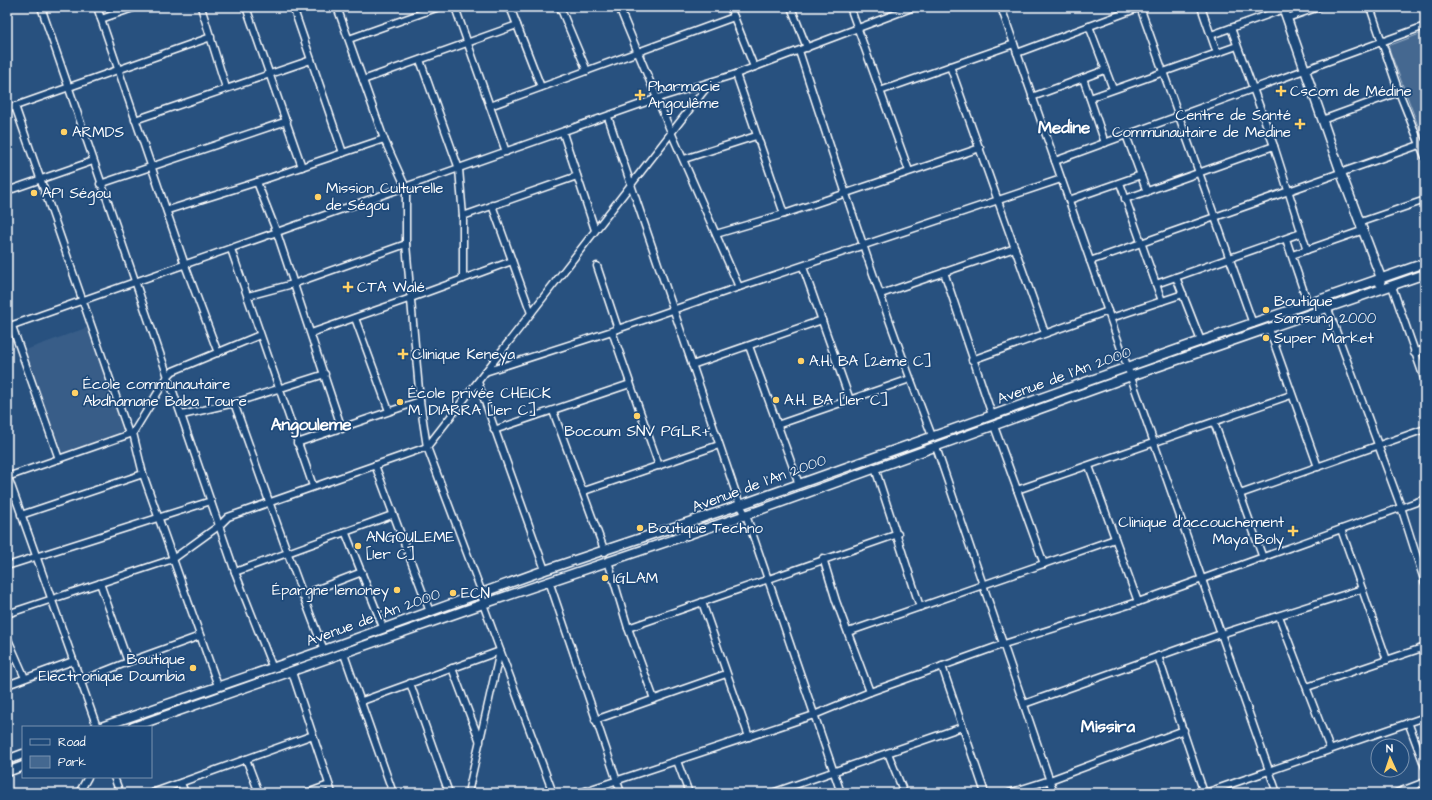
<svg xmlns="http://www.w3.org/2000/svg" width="1432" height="800" viewBox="0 0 1432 800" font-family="'Architects Daughter',sans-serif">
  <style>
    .built { fill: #375d88 }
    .green { fill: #446890; stroke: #a2b4c8 }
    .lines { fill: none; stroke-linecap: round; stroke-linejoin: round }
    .minor-casing { stroke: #fff; stroke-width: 9 }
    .major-casing { stroke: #fff; stroke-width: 11 }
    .minor { stroke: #1f4a7a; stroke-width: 6 }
    .major { stroke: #1f4a7a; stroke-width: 8 }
    .poi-dot { fill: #ffd166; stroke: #1f4a7a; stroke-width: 1.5 }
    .labels { text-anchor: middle; stroke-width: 3.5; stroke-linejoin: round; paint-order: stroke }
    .poi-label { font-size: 15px; fill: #fff; stroke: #1f4a7a; text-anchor: start }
    .street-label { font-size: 15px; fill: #fff; stroke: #1f4a7a }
    .quarter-label { font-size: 17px; font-weight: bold; fill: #fff; stroke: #1f4a7a }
  </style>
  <rect width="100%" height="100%" fill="#28517f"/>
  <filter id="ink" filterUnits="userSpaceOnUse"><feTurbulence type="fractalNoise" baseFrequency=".025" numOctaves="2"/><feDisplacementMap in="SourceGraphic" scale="8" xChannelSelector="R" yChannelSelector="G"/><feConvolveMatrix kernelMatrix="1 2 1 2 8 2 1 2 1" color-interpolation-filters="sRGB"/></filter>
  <g filter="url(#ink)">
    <!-- built -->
    <polygon class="built" points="91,326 129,434 59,459 20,352"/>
    <!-- green -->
    <polygon class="green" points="1425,32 1425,135 1422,136 1388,46"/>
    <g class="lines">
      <!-- minor casing -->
      <g class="minor-casing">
        <g id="minor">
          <polyline points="41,7 235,572 272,666"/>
          <polyline points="97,7 185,265 218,353"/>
          <polyline points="201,7 226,88"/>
          <polyline points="246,7 302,167"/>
          <polyline points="293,7 343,153"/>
          <polyline points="337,7 384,139 406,188 406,244 420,401 427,447 482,593 483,604 553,793"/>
          <polyline points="455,7 506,152"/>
          <polyline points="510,7 541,87"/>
          <polyline points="560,7 587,71"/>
          <polyline points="619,7 671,132 739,287"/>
          <polyline points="730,7 754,67"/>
          <polyline points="791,7 807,48"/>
          <polyline points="850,7 909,171"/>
          <polyline points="1001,7 1277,793"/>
          <polyline points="1140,7 1253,324"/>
          <polyline points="1201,7 1217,53"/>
          <polyline points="1370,7 1399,92 1425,157"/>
          <polyline points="1287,18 1319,7"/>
          <polyline points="101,19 136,7"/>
          <polyline points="1089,26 1113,89"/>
          <polyline points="1231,28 1274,146 1307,250"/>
          <polyline points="1211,35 1284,9"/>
          <polyline points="349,39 439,7"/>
          <path d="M799,51C841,180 883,309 932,436"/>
          <polyline points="1017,53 1141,7"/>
          <polyline points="420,60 459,169 463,216 463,279"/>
          <polyline points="950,66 1045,333"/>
          <polyline points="736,74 784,214"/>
          <polyline points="1083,78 1105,143"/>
          <polyline points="363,80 517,25"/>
          <polyline points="880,91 1014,44"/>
          <polyline points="1032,97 1105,70"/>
          <polyline points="1090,98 1237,46"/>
          <polyline points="15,106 129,434"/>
          <polyline points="490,106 734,17"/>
          <polyline points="7,109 211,37"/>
          <polyline points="608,117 740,505 746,515 841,793"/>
          <polyline points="135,120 311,60"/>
          <polyline points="1322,120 1399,92"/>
          <polyline points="563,133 595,230"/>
          <polyline points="1126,135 1147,192"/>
          <polyline points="684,159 756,136"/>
          <polyline points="1055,161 1425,26"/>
          <polyline points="257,182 277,233 342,429"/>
          <polyline points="1120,183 1162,301"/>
          <polyline points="100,184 287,121"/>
          <polyline points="7,191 93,161"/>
          <polyline points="1125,199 1274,146"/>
          <polyline points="1069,200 1141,175"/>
          <polyline points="492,205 531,313"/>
          <polyline points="168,210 257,182 384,139"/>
          <polyline points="463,216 577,176"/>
          <polyline points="1361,222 1425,200"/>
          <polyline points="716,234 784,214 980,148"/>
          <polyline points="1286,239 1308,304"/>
          <polyline points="231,249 313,486"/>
          <polyline points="1292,255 1364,230"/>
          <polyline points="1090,261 1425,143"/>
          <polyline points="597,266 618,329"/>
          <polyline points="803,267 850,400"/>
          <polyline points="944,272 992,415"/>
          <polyline points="1176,277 1201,341"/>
          <polyline points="1156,284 1301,233"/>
          <polyline points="1392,286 1425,381"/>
          <polyline points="881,294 1015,248"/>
          <polyline points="248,296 293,284 406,244"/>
          <polyline points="1328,309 1401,507 1425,583"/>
          <polyline points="355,318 389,411"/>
          <polyline points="1111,318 1183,294"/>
          <polyline points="12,326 59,459"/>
          <polyline points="7,327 658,98 736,74 914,7"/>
          <polyline points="1269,329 1318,467"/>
          <polyline points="612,331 659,466"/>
          <polyline points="311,333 411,298 512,261"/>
          <polyline points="749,346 799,484"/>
          <polyline points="1414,353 1425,349"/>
          <polyline points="972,360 1108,311"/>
          <polyline points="692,365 822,320"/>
          <polyline points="485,372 612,331 739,287 1061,179"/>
          <polyline points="478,382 545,570"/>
          <path d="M234,403C264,486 292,569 324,650"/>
          <polyline points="553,411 605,552"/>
          <polyline points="182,415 234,403 325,374"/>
          <polyline points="1214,422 1263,558"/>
          <polyline points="777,425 910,379"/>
          <polyline points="994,426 1044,564"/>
          <polyline points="494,430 630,384"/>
          <polyline points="133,433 143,474 218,686"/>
          <polyline points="297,443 420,401"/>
          <polyline points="936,447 1054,793"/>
          <polyline points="375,465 430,612"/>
          <polyline points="1089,466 1138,602"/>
          <polyline points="875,468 920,607"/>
          <polyline points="7,474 97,727"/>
          <polyline points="7,477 133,433 168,376 173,371 260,335"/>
          <polyline points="1017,490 1291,395"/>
          <polyline points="584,491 719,445"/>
          <polyline points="1240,494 1425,429"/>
          <polyline points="21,515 143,474"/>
          <polyline points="1341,529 1387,660"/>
          <polyline points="345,531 383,627"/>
          <polyline points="823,558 836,601 870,692"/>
          <polyline points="608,561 628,628 654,699"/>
          <polyline points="7,566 211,501"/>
          <polyline points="235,572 392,515"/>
          <polyline points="549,581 621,793"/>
          <polyline points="302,595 362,572"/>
          <polyline points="702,602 749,737"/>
          <polyline points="7,614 173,559 220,525 228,517 427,447 710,83"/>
          <polyline points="1279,616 1330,749"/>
          <polyline points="628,628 898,534"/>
          <polyline points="848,632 1115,539"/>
          <polyline points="7,637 25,678"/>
          <polyline points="344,654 393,793"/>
          <polyline points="1158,656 1204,793"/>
          <polyline points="128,662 200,636"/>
          <polyline points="942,666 985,793"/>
          <polyline points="452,668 480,742"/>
          <polyline points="292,672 332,793"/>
          <polyline points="80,681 128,662 100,583"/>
          <polyline points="410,683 449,793"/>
          <polyline points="7,685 73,661"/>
          <polyline points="1307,687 1425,647"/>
          <polyline points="362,701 500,651"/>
          <polyline points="1024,704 1221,634 1362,589"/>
          <polyline points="595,720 726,674"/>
          <polyline points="1408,722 1425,767"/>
          <polyline points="888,753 904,793"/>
          <polyline points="246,759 259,793"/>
          <polyline points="677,761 689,793"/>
          <polyline points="114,777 120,793"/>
          <polyline points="181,783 185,793"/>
          <polyline points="79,793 88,777"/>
          <polyline points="152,793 313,735"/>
          <polyline points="307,793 329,785"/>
          <polyline points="468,793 500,651"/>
          <polyline points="579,793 814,715 870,692 1004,644 1138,602 1425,499"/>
          <polyline points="772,793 962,727"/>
          <polyline points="1009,793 1050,780 1184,730"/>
          <polyline points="1205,793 1425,717"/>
          <polyline points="1396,793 1425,782"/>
        </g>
      </g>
      <!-- major casing -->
      <g class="major-casing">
        <g id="major">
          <polyline points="1283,7 1341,173 1381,278 1380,283"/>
          <polyline points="101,727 324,650 545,570 740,505 1201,341 1425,263"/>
          <polyline points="133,727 483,604 746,515 1131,376 1425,274"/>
          <polyline points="7,760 23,754"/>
          <polyline points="7,772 23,766"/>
        </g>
      </g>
      <!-- minor -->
      <use href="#minor" class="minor"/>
      <!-- major -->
      <use href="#major" class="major"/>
    </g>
  </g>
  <!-- markers -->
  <g class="poi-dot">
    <path d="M1279 85h4v4h4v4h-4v4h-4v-4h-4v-4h4z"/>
    <path d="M638 89h4v4h4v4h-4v4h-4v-4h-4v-4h4z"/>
    <path d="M1298 118h4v4h4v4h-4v4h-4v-4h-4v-4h4z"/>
    <circle cx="64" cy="132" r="4"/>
    <circle cx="34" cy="193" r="4"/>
    <circle cx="318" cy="197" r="4"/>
    <path d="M346 281h4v4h4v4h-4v4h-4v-4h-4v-4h4z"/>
    <circle cx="1266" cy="310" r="4"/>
    <circle cx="1266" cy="338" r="4"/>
    <path d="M401 348h4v4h4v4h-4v4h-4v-4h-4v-4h4z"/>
    <circle cx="801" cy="361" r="4"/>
    <circle cx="75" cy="393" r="4"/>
    <circle cx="776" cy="400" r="4"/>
    <circle cx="400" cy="402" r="4"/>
    <circle cx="637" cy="416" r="4"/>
    <circle cx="640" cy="528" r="4"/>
    <path d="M1291 525h4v4h4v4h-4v4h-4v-4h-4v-4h4z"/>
    <circle cx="358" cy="546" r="4"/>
    <circle cx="605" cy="578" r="4"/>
    <circle cx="397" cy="590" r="4"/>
    <circle cx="453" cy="593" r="4"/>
    <circle cx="193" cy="668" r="4"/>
  </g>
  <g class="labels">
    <!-- poi labels -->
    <g class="poi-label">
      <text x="648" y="91">Pharmacie<tspan x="648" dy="17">Angoulême</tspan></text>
      <text x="1290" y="96">Cscom de Médine</text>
      <text x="1291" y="120" text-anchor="end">Centre de Santé<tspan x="1291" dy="17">Communautaire de Medine</tspan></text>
      <text x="72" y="137">ARMDS</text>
      <text x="326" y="193">Mission Culturelle<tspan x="326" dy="17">de Ségou</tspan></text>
      <text x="42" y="198">API Ségou</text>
      <text x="357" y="292">CTA Walé</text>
      <text x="1274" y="306">Boutique<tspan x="1274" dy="17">Samsung 2000</tspan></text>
      <text x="1274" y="343">Super Market</text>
      <text x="412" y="359">Clinique Keneya</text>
      <text x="809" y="366">A.H. BA [2ème C]</text>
      <text x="83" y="389">École communautaire<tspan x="83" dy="17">Abdhamane Baba Toure</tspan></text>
      <text x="408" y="398">École privée CHEICK<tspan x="408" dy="17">M. DIARRA [1er C]</tspan></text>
      <text x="784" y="405">A.H. BA [1er C]</text>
      <text x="637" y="436" text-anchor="middle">Bocoum SNV PGLR+</text>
      <text x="1284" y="527" text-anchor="end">Clinique d'accouchement<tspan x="1284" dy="17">Maya Boly</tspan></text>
      <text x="648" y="533">Boutique Techno</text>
      <text x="366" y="542">ANGOULEME<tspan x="366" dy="17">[1er C]</tspan></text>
      <text x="613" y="583">IGLAM</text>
      <text x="389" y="595" text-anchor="end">Épargne lemoney</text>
      <text x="461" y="598">ECN</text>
      <text x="185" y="664" text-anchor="end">Boutique<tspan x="185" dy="17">Electronique Doumbia</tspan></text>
    </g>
    <!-- street labels -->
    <g class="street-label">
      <text transform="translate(1064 375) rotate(-20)" y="5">Avenue de l'An 2000</text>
      <text transform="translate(759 483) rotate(-20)" y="5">Avenue de l'An 2000</text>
      <text transform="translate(373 617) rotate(-20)" y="5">Avenue de l'An 2000</text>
    </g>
    <!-- quarter labels -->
    <g class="quarter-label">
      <text x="1064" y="133">Medine</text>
      <text x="311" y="430">Angouleme</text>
      <text x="1108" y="732">Missira</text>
    </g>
  </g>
  <!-- margin -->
  <rect width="1432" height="800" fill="none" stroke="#1f4a7a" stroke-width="24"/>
  <rect x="12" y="12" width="1408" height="776" fill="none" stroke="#fff" stroke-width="1.5" filter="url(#ink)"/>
  <!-- legend -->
  <rect x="22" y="726" width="130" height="52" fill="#1f4a7a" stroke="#7992af"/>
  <rect x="30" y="739" width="20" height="6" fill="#1f4a7a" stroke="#7992af"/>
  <text x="58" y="746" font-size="12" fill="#ffffff">Road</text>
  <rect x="30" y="756" width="20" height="12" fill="#446890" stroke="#7992af"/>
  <text x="58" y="766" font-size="12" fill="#ffffff">Park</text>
  <!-- north arrow -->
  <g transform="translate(1390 758) rotate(357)"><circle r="19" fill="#1f4a7a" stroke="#7992af"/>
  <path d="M0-3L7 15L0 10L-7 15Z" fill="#ffd166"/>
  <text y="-6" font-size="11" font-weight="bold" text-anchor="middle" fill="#ffffff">N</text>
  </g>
</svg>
